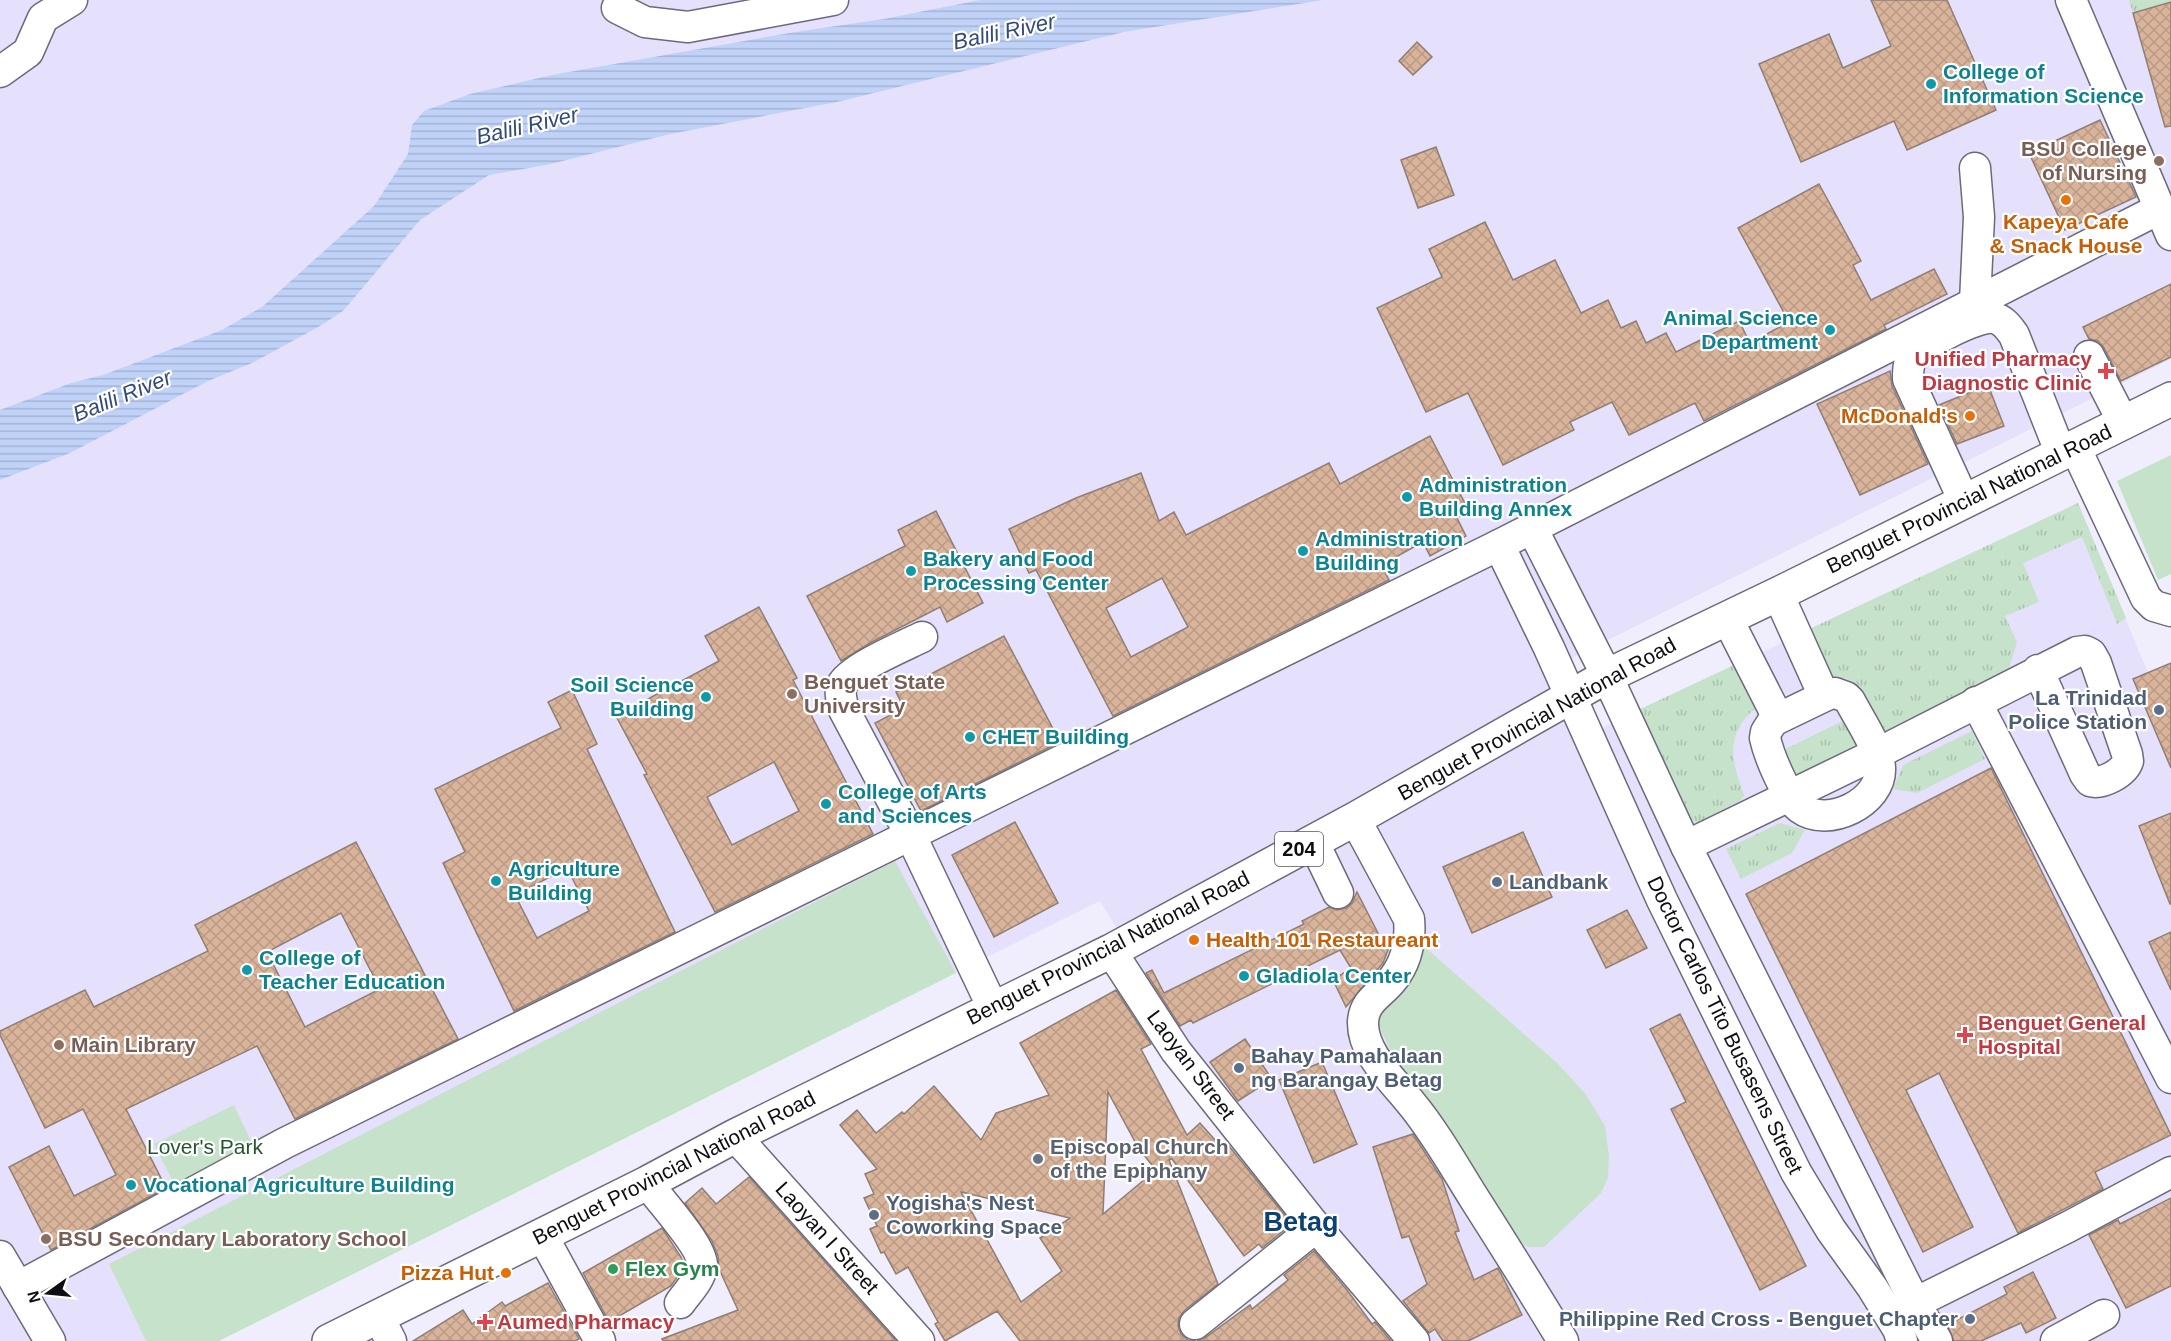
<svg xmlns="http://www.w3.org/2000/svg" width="2171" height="1341" viewBox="0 0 2171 1341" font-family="Helvetica,sans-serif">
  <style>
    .built { fill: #e5e1fc }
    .grass { fill: url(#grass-tufts) }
    .green { fill: #c6e2ca }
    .water { fill: url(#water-rules) }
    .building { fill: url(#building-cross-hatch); stroke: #8f7e73; stroke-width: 1.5; fill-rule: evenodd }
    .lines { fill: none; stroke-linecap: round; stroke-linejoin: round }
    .minor-casing { stroke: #6c6a7a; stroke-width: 33 }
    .highway-casing { stroke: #6c6a7a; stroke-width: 36 }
    .minor { stroke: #fff; stroke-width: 30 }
    .highway { stroke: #fff; stroke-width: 33 }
    .culture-dot { fill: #0f9aa8; stroke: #fff; stroke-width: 2 }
    .education-dot { fill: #8d6e63; stroke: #fff; stroke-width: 2 }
    .food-dot { fill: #e8710a; stroke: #fff; stroke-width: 2 }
    .health-dot { fill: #e0444e; stroke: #fff; stroke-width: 2 }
    .service-dot { fill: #5c6f8a; stroke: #fff; stroke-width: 2 }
    .worship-dot { fill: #6b7280; stroke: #fff; stroke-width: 2 }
    .leisure-dot { fill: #2e9e5b; stroke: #fff; stroke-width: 2 }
    .labels { text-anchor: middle; stroke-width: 4.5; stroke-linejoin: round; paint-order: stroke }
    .shield { fill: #fff; stroke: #56565a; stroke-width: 1.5 }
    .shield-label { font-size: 20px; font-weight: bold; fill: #0e0d13 }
    .culture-label { font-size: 21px; font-weight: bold; fill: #0d838f; stroke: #fff; text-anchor: start }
    .education-label { font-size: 21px; font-weight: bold; fill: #785e54; stroke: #fff; text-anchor: start }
    .food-label { font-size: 21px; font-weight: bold; fill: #c56008; stroke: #fff; text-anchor: end }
    .health-label { font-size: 21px; font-weight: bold; fill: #be3a42; stroke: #fff; text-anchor: start }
    .street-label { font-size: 21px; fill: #0e0d13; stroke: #fff }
    .service-label { font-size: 21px; font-weight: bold; fill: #4e5e75; stroke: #fff; text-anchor: start }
    .park-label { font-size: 21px; fill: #22562e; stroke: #fff }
    .worship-label { font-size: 21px; font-weight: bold; fill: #5b616d; stroke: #fff; text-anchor: start }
    .leisure-label { font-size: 21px; font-weight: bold; fill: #27864d; stroke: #fff; text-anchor: start }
    .water-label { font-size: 22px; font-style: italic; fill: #344a7a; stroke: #fff }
    .district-label { font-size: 27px; font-weight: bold; fill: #0c4173; stroke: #fff }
  </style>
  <defs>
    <pattern id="grass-tufts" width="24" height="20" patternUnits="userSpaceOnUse" patternTransform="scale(1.5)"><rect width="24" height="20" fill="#c6e2ca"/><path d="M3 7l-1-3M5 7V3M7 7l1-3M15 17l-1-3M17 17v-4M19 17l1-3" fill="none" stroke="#a9c1ad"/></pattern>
    <pattern id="water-rules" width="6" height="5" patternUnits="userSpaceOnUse" patternTransform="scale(1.5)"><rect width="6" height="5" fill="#c0d2f7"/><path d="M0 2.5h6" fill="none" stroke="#a4b3d3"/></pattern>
    <pattern id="building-cross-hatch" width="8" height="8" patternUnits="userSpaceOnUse" patternTransform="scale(1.5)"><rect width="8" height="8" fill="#d9b49b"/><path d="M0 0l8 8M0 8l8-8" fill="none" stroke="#b99a85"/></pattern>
  </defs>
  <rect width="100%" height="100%" fill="#f0eefd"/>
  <!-- built -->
  <polygon class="built" points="0,0 2171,0 2171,359 1568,660 1602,728 2078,503 2171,729 2171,1341 1424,1341 1326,1225 1295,1174 1185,1042 1100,901 212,1341 0,1341"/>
  <!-- grass -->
  <g class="grass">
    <polygon points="2129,0 2171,0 2171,2 2133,13"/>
    <polygon points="2078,503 2126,618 2117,624 2082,537 2023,563 2039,602 2005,616 2017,642 2007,675 1884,735 1855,683 1846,678 1829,680 1805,631"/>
    <path d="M1736,664L1756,708C1732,727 1729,749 1738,778C1740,784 1743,790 1744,796L1741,800L1697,823L1688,818L1634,712Z"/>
    <polygon points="1845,720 1860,746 1798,776 1794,775 1785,752 1787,748"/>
    <polygon points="1972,731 1985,759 1917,793 1893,789 1903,765"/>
    <polygon points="1780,823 1805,830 1792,853 1741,879 1726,849"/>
  </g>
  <!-- green -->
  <g class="green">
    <polygon points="2171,455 2171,574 2158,580 2117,481"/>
    <polygon points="895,861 956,973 219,1341 146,1341 109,1264"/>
    <polygon points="1419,942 1556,1062 1585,1093 1605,1126 1609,1156 1608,1178 1601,1193 1544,1247 1528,1247 1514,1238 1389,1047 1379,1026 1378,1013"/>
    <polygon points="234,1105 255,1150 176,1188 154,1144"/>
  </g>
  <!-- water -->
  <polygon class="water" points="980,0 1323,0 1124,32 837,102 670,134 551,164 489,175 420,220 343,311 320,326 252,363 208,381 70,453 0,480 0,410 71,383 103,375 222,330 262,307 374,206 408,154 412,125 424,111 470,94 552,75 795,32 884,19"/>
  <!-- building -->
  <g class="building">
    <polygon points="1871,0 1947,0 1996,110 1907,150 1894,121 1801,162 1759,64 1829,34 1843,68 1891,46"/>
    <polygon points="2171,2 2171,126 2165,127 2133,13"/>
    <polygon points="1417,42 1432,57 1413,75 1399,61"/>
    <polygon points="2100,120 2136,197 2065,230 2029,153"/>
    <polygon points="1436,147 1454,195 1418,208 1401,160"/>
    <polygon points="1819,184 1861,261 1853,265 1871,300 1934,269 1947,294 1884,325 1886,329 1704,421 1695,403 1629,435 1612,402 1570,422 1574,430 1503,465 1468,393 1426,412 1377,308 1442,277 1429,249 1485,222 1513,280 1555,260 1581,313 1608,300 1621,328 1636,321 1646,343 1666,333 1676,352 1739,321 1750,343 1789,322 1738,228"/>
    <polygon points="2171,284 2171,357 2121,381 2104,348 2098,341 2089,339 2083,327"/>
    <polygon points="1890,371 1892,386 1928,464 1860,495 1817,404"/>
    <polygon points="1988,385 2004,426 1957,444 1939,405"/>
    <path d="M1430,436L1469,511L1457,518L1466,536L1430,556L1423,542L1381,565L1389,580L1113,716L1036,570L1029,573L1009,529L1076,498L1141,473L1159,521L1174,512L1186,535L1329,463L1340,484ZM1162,578L1188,627L1131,657L1106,608Z"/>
    <polygon points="936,511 983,603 947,622 940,607 870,643 841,661 807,596 905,546 898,530"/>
    <path d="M759,607L797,678L793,680L873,834L715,912L644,775L647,774L616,716L719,661L705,636ZM774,762L799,811L732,845L707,797Z"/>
    <polygon points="1004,636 1060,742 921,811 875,723 904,708 896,692"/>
    <polygon points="2171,663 2171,768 2133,679"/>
    <path d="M572,690L597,744L587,749L675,932L514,1011L443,863L465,852L435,789L561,728L548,702ZM567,868L589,911L537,938L515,895Z"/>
    <polygon points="1991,768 2171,1135 2095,1172 2103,1189 2018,1233 1939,1073 1906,1090 1973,1227 1923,1252 1746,894"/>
    <polygon points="2171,813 2171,904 2170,904 2139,826"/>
    <polygon points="1015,822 1058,903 994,937 952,855"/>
    <polygon points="1523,832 1552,897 1472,933 1443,867"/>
    <path d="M356,842L458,1039L295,1119L257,1046L126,1109L166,1188L51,1250L9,1167L49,1146L74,1196L116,1175L83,1109L45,1128L0,1035V1031L85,990L94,1007L208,951L195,925ZM341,913L380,989L305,1027L267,952Z"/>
    <polygon points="1357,892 1381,939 1389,935 1391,942 1383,963 1346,1007 1333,980 1351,968 1340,950 1193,1023 1191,1020 1180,1026 1146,973 1152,970 1164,993 1304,924 1302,921 1329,907 1337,910 1346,908 1352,903"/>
    <polygon points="1627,910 1647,948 1606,968 1587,930"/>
    <polygon points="2171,932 2171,990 2149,942"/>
    <path d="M1116,990L1151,1044L1141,1049L1187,1135L1200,1123L1224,1150L1229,1146L1292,1224L1262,1248L1259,1244L1244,1256L1172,1159L1169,1160L1218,1284L1184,1311L1179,1318L1178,1326L1181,1334L1188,1340L1196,1341H1020L997,1311L945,1341L935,1324L938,1322L908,1267L896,1274L884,1252L881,1253L870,1229L877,1226L864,1198L874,1194L865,1174L877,1169L840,1125L857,1110L876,1133L902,1112L904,1114L934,1086L981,1140L996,1113L1049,1095L1020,1043ZM1108,1092L1139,1149L1156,1170L1103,1214ZM961,1192L1070,1218L1040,1238L1062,1271L1021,1302Z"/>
    <polygon points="1680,1014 1806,1266 1760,1290 1671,1109 1686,1102 1650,1029"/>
    <polygon points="1245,1039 1272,1079 1238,1101 1210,1062"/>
    <polygon points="1322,1062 1357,1144 1314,1163 1279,1080"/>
    <polygon points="1413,1134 1442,1179 1459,1231 1455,1232 1474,1280 1498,1268 1522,1315 1468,1341 1443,1341 1435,1329 1429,1333 1403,1301 1427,1284 1409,1236 1402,1238 1373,1147"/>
    <polygon points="749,1177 896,1341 663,1341 662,1339 738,1310 719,1269 718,1256 712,1241 685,1203 702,1188 716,1204"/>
    <polygon points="2171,1198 2171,1286 2126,1308 2089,1235 2118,1220 2120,1224"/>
    <polygon points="662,1228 681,1257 684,1264 683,1269 671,1286 609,1322 583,1273"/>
    <polygon points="1314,1251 1347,1290 1372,1324 1375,1322 1391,1341 1197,1341 1206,1337 1250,1305 1252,1309 1288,1280 1284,1275"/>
    <polygon points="2033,1272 2056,1318 2026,1333 2021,1323 1981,1341 1954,1341 1947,1325 2007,1294 2004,1287"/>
    <polygon points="548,1283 579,1339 575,1341 413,1341 463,1310 472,1324 502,1302 505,1306"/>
  </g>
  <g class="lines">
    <!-- minor casing -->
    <g class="minor-casing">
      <g id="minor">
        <polyline points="2071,0 2171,235"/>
        <polyline points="617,8 645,22 688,27 833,0"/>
        <polyline points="0,72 28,52 43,18 72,0"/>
        <polyline points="1975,302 1979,217 1975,168"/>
        <polyline points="2089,356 2123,422"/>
        <polyline points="2075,447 2146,598 2154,606 2171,611"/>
        <path d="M1964,501L1908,379C1908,370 1908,363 1913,356C1923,344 1977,316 1993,318C2003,319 2009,328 2014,335L2061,454"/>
        <polyline points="1532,528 1607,676 1686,846 1915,1303 1937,1341"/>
        <polyline points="1499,545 1549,648 1662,900 1796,1172 1831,1230 1872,1287 1898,1329 1902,1341"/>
        <polyline points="1778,594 1824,696"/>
        <polyline points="1727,618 1778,718"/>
        <path d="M922,637C904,646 849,669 842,685C839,692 842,701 843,708L911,836L993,1008"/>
        <path d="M1835,693L1846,697L1850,701C1859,719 1879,747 1880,768C1882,802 1828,829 1800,808C1786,797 1769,756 1765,738L1766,732L1773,721L1829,694Z"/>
        <polyline points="1976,702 2171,1078"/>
        <path d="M1355,819L1409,919C1411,941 1407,961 1393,979C1382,994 1364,1000 1363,1022C1362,1053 1393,1080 1411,1103C1435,1132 1454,1166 1474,1198C1504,1245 1534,1293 1563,1341"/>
        <polyline points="1313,841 1338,893"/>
        <path d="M1686,846L1886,749L2077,652L2085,651L2091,654L2096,663L2127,754L2128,761C2124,773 2102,785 2090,781L2085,774L2038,670"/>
        <polyline points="1111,951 1176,1051 1316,1227 1414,1341"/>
        <polyline points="735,1136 919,1341"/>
        <path d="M647,1183C659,1199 705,1249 702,1267C700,1280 687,1293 680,1303"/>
        <polyline points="542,1235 600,1341"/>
        <polyline points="0,1256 50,1341"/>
        <polyline points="18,1287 285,1143 1499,545 2159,209"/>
        <polyline points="1915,1303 2068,1227 2171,1172"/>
        <polyline points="378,1316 391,1341"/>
        <polyline points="1195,1324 1316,1227"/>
        <polyline points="2056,1341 2104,1315"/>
      </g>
    </g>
    <!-- highway casing -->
    <g class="highway-casing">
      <polyline id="highway" points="329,1341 647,1183 735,1136 1111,951 1355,819 1607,676 1778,594 2171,399"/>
    </g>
    <!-- minor -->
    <use href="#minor" class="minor"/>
    <!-- highway -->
    <use href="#highway" class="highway"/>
  </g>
  <!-- markers -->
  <g class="culture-dot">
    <circle cx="1931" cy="84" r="6"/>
    <circle cx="1830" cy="330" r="6"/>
    <circle cx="1407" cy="497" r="6"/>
    <circle cx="1303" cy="551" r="6"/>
    <circle cx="911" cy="571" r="6"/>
    <circle cx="706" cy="697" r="6"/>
    <circle cx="970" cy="737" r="6"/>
    <circle cx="826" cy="804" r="6"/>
    <circle cx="496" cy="881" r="6"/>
    <circle cx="247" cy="970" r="6"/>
    <circle cx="1244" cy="976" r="6"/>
    <circle cx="131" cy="1185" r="6"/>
  </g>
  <g class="education-dot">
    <circle cx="2159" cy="161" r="6"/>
    <circle cx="792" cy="694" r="6"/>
    <circle cx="59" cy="1045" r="6"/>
    <circle cx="46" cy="1239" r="6"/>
  </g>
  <g class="food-dot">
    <circle cx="2066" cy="200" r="6"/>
    <circle cx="1970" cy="416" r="6"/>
    <circle cx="1194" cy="940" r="6"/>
    <circle cx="506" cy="1273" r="6"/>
  </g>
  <g class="health-dot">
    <path d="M2103 362h6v6h6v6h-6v6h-6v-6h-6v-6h6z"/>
    <path d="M1962 1026h6v6h6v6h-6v6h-6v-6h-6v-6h6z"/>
    <path d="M482 1313h6v6h6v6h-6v6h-6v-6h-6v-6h6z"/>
  </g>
  <g class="service-dot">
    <circle cx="2159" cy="710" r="6"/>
    <circle cx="1497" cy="882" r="6"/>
    <circle cx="1239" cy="1068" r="6"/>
    <circle cx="874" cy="1215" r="6"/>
    <circle cx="1970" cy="1319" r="6"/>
  </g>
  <circle class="worship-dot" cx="1038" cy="1159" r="6"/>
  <circle class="leisure-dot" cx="613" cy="1269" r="6"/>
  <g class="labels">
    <!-- shield labels -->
    <rect class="shield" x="1275" y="832" width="48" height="34" rx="4.5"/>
    <g class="shield-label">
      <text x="1299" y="856">204</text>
    </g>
    <!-- culture labels -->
    <g class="culture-label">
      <text x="1943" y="79">College of<tspan x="1943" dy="24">Information Science</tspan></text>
      <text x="1818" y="325" text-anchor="end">Animal Science<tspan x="1818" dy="24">Department</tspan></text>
      <text x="1419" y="492">Administration<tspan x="1419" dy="24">Building Annex</tspan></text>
      <text x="1315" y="546">Administration<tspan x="1315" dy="24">Building</tspan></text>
      <text x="923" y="566">Bakery and Food<tspan x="923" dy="24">Processing Center</tspan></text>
      <text x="694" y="692" text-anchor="end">Soil Science<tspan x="694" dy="24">Building</tspan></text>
      <text x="982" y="744">CHET Building</text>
      <text x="838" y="799">College of Arts<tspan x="838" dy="24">and Sciences</tspan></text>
      <text x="508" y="876">Agriculture<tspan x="508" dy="24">Building</tspan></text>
      <text x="259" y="965">College of<tspan x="259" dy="24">Teacher Education</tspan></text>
      <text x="1256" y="983">Gladiola Center</text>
      <text x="143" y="1192">Vocational Agriculture Building</text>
    </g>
    <!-- education labels -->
    <g class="education-label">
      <text x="2147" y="156" text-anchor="end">BSU College<tspan x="2147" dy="24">of Nursing</tspan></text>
      <text x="804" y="689">Benguet State<tspan x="804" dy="24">University</tspan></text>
      <text x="71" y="1052">Main Library</text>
      <text x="58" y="1246">BSU Secondary Laboratory School</text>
    </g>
    <!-- food labels -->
    <g class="food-label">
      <text x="2066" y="229" text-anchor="middle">Kapeya Cafe<tspan x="2066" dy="24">&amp; Snack House</tspan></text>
      <text x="1958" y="423">McDonald's</text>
      <text x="1206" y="947" text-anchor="start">Health 101 Restaureant</text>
      <text x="494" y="1280">Pizza Hut</text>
    </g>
    <!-- health labels -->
    <g class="health-label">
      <text x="2092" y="366" text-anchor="end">Unified Pharmacy<tspan x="2092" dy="24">Diagnostic Clinic</tspan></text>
      <text x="1978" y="1030">Benguet General<tspan x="1978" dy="24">Hospital</tspan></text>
      <text x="497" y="1329">Aumed Pharmacy</text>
    </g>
    <!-- street labels -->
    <g class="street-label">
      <text transform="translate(1969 499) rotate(-26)" y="7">Benguet Provincial National Road</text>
      <text transform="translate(1537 719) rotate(-29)" y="7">Benguet Provincial National Road</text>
      <text transform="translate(1108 948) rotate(-27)" y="7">Benguet Provincial National Road</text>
      <text transform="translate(1725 1025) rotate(64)" y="7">Doctor Carlos Tito Busasens Street</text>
      <text transform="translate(1191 1065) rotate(53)" y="7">Laoyan Street</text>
      <text transform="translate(674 1168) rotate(-27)" y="7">Benguet Provincial National Road</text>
      <text transform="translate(827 1238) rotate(48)" y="7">Laoyan I Street</text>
    </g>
    <!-- service labels -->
    <g class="service-label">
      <text x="2147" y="705" text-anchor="end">La Trinidad<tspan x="2147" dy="24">Police Station</tspan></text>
      <text x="1509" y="889">Landbank</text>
      <text x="1251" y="1063">Bahay Pamahalaan<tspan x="1251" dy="24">ng Barangay Betag</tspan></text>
      <text x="886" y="1210">Yogisha's Nest<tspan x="886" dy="24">Coworking Space</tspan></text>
      <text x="1958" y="1326" text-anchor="end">Philippine Red Cross - Benguet Chapter</text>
    </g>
    <!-- park labels -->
    <g class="park-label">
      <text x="205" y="1154">Lover's Park</text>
    </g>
    <!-- worship labels -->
    <g class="worship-label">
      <text x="1050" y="1154">Episcopal Church<tspan x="1050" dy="24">of the Epiphany</tspan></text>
    </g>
    <!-- leisure labels -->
    <g class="leisure-label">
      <text x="625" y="1276">Flex Gym</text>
    </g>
    <!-- water labels -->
    <g class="water-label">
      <text transform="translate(1004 31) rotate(-12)" y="8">Balili River</text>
      <text transform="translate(527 125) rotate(-13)" y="8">Balili River</text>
      <text transform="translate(122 395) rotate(-22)" y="8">Balili River</text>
    </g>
    <!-- district labels -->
    <g class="district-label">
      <text x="1301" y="1231">Betag</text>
    </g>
  </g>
  <!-- north arrow -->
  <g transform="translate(48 1293) rotate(255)" stroke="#ffffff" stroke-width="4.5" paint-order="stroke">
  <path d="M0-4.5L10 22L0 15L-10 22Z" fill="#0e0d13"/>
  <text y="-9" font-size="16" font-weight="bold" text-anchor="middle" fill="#0e0d13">N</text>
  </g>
</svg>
